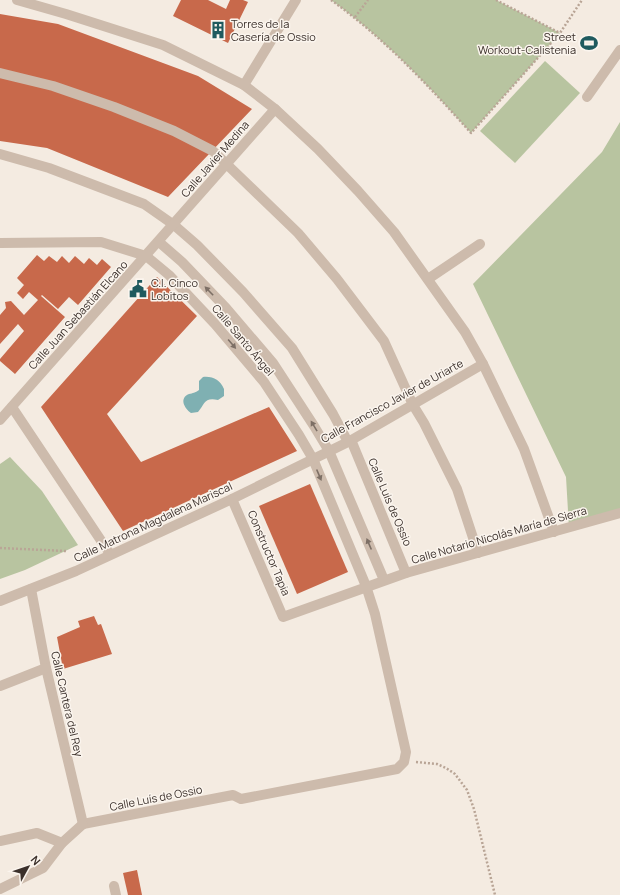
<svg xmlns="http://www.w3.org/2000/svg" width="620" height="895" viewBox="0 0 620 895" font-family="Manrope,sans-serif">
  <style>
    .green { fill: #b8c4a0 }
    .water { fill: #7fb0b2 }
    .building { fill: #c8694b }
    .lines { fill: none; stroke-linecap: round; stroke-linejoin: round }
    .path { stroke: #b9a596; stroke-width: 2.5; stroke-dasharray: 2 2; stroke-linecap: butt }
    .minor { stroke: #cdbbac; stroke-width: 10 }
    .oneway { fill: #7d6f65 }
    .labels { text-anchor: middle; stroke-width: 3; stroke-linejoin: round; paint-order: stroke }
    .poi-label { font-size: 11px; fill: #3b302b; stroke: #fbf5ee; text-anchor: start }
    .street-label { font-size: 11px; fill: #3b302b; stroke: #fbf5ee }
  </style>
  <rect width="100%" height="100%" fill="#f4ebe1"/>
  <!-- green -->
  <g class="green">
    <path d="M331,0H496L560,33L471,133C428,85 384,38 331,0Z"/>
    <polygon points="545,61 580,93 515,163 480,131"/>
    <polygon points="620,122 620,512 569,528 566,477 473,284 602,152"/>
    <polygon points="10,457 42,491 78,545 25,570 0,579 0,464"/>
  </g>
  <!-- water -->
  <path class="water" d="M203,377C213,376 220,380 224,389V396L218,400C204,397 205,404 198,412L191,413C184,408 179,398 189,394C193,393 195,393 199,390V381Z"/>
  <!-- building -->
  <g class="building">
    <polygon points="181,0 208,0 226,9 230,0 243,0 248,2 228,43 173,16"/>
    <polygon points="0,14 58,24 198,76 252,109 168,197 47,148 0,141"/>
    <polygon points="37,255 44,261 49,256 57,262 62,256 69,263 75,256 84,264 89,258 97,265 102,259 111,267 78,305 69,297 58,309 42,295 41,296 65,317 15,374 0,361 0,359 24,331 18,324 0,344 0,315 6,308 5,302 11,301 24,315 38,300 29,292 23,299 17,293 24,285 17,278"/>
    <polygon points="157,277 197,316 107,414 141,462 269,407 297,451 123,531 41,407"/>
    <polygon points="310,484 348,572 297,594 259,506"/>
    <polygon points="94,616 98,625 101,624 112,654 63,669 57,637 80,627 78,621"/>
    <polygon points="137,870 142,895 128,895 123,873"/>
  </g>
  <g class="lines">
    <!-- path -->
    <g class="path">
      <path d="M331,0C384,38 428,85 471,133L560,33L582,0"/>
      <polyline points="496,0 560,33"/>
      <polyline points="355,17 368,0"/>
      <polyline points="0,548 66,551"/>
      <polyline points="416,762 437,764 446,768 455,774 467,790 474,809 495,895"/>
    </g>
    <!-- minor -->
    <g class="minor">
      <polyline points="17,0 66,14 163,45 244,85 275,109 318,149 358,191 394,232 465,332 483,364 524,449 554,532"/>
      <polyline points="0,73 53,86 114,107 174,131 213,151 298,233 337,279 384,341 413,405 424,423 457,489 478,553"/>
      <polyline points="244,85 296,0"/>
      <polyline points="587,97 620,50"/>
      <polyline points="0,154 49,168 144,204 174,225 197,245 243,292 292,348 333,414 348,442"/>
      <polyline points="159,242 182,262 226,308 273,363 314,426 329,451 384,580"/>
      <polyline points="0,243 101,242 146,256 169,275 215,324 264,382 299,435 313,459 366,586 375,614 406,752 404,762 397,769 241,799 233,795 83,824"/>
      <polyline points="428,279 480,244"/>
      <polyline points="12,407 110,554"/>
      <polyline points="0,420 275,109"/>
      <polyline points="351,440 406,573"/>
      <polyline points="232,499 283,617 406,573 620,513"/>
      <polyline points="31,589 46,668 83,824"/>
      <polyline points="0,601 76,571 232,499 348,442 483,364"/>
      <polyline points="0,686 46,668"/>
      <polyline points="0,841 37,833 62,843"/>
      <polyline points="114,886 116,895"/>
      <polyline points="0,889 43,868 62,843 83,824"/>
    </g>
  </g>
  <!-- one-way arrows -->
  <defs><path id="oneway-solid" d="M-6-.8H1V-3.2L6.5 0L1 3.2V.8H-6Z"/></defs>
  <g class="oneway">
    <use href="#oneway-solid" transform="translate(209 291) rotate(-134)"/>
    <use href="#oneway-solid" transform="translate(232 344) rotate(50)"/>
    <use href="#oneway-solid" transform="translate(314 426) rotate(-121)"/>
    <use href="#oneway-solid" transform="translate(319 475) rotate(67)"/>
    <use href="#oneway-solid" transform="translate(369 544) rotate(-113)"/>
  </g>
  <!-- icons -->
  <defs>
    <g id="building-bare" transform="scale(1.38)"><path d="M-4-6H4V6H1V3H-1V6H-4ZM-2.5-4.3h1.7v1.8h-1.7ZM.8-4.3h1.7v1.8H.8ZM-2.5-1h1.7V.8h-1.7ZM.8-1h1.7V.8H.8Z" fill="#1f5a5e" stroke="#fbf5ee" stroke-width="2.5" paint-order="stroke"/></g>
    <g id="stadium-bare" transform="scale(1.38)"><path d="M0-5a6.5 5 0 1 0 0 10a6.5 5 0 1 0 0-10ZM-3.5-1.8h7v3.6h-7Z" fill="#1f5a5e" stroke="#fbf5ee" stroke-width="2.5" paint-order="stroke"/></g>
    <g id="civic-bare" transform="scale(1.38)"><path d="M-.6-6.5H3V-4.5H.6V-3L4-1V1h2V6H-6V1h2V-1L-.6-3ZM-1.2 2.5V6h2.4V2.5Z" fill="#1f5a5e" stroke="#fbf5ee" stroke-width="2.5" paint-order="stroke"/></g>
  </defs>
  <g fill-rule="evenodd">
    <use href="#building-bare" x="218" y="30"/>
    <use href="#stadium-bare" x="589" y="43"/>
    <use href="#civic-bare" x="138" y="289"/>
  </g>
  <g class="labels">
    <!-- poi labels -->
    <g class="poi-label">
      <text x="231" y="28">Torres de la<tspan x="231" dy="13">Casería de Ossio</tspan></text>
      <text x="576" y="41" text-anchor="end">Street<tspan x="576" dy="13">Workout-Calistenia</tspan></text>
      <text x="151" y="287">C.I. Cinco<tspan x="151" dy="13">Lobitos</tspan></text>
    </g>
    <!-- street labels -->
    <g class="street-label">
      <text transform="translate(215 159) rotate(-49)" y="4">Calle Javier Medina</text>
      <text transform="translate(78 315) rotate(-48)" y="4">Calle Juan Sebastián Elcano</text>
      <text transform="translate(243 340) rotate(50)" y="4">Calle Santo Ángel</text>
      <text transform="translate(392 401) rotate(-29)" y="4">Calle Francisco Javier de Uriarte</text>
      <text transform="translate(390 502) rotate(67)" y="4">Calle Luis de Ossio</text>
      <text transform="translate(153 522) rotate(-25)" y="4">Calle Matrona Magdalena Mariscal</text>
      <text transform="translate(499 535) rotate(-16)" y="4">Calle Notario Nicolás María de Sierra</text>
      <text transform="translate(269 553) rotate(67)" y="4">Constructor Tapia</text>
      <text transform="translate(67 704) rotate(77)" y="4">Calle Cantera del Rey</text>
      <text transform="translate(156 798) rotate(-11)" y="4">Calle Luís de Ossio</text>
    </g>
  </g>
  <!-- north arrow -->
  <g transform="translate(28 867) rotate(50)" stroke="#fbf5ee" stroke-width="3" paint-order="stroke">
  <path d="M0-3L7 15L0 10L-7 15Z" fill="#3b302b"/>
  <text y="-6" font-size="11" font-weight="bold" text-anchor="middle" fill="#3b302b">N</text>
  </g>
</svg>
